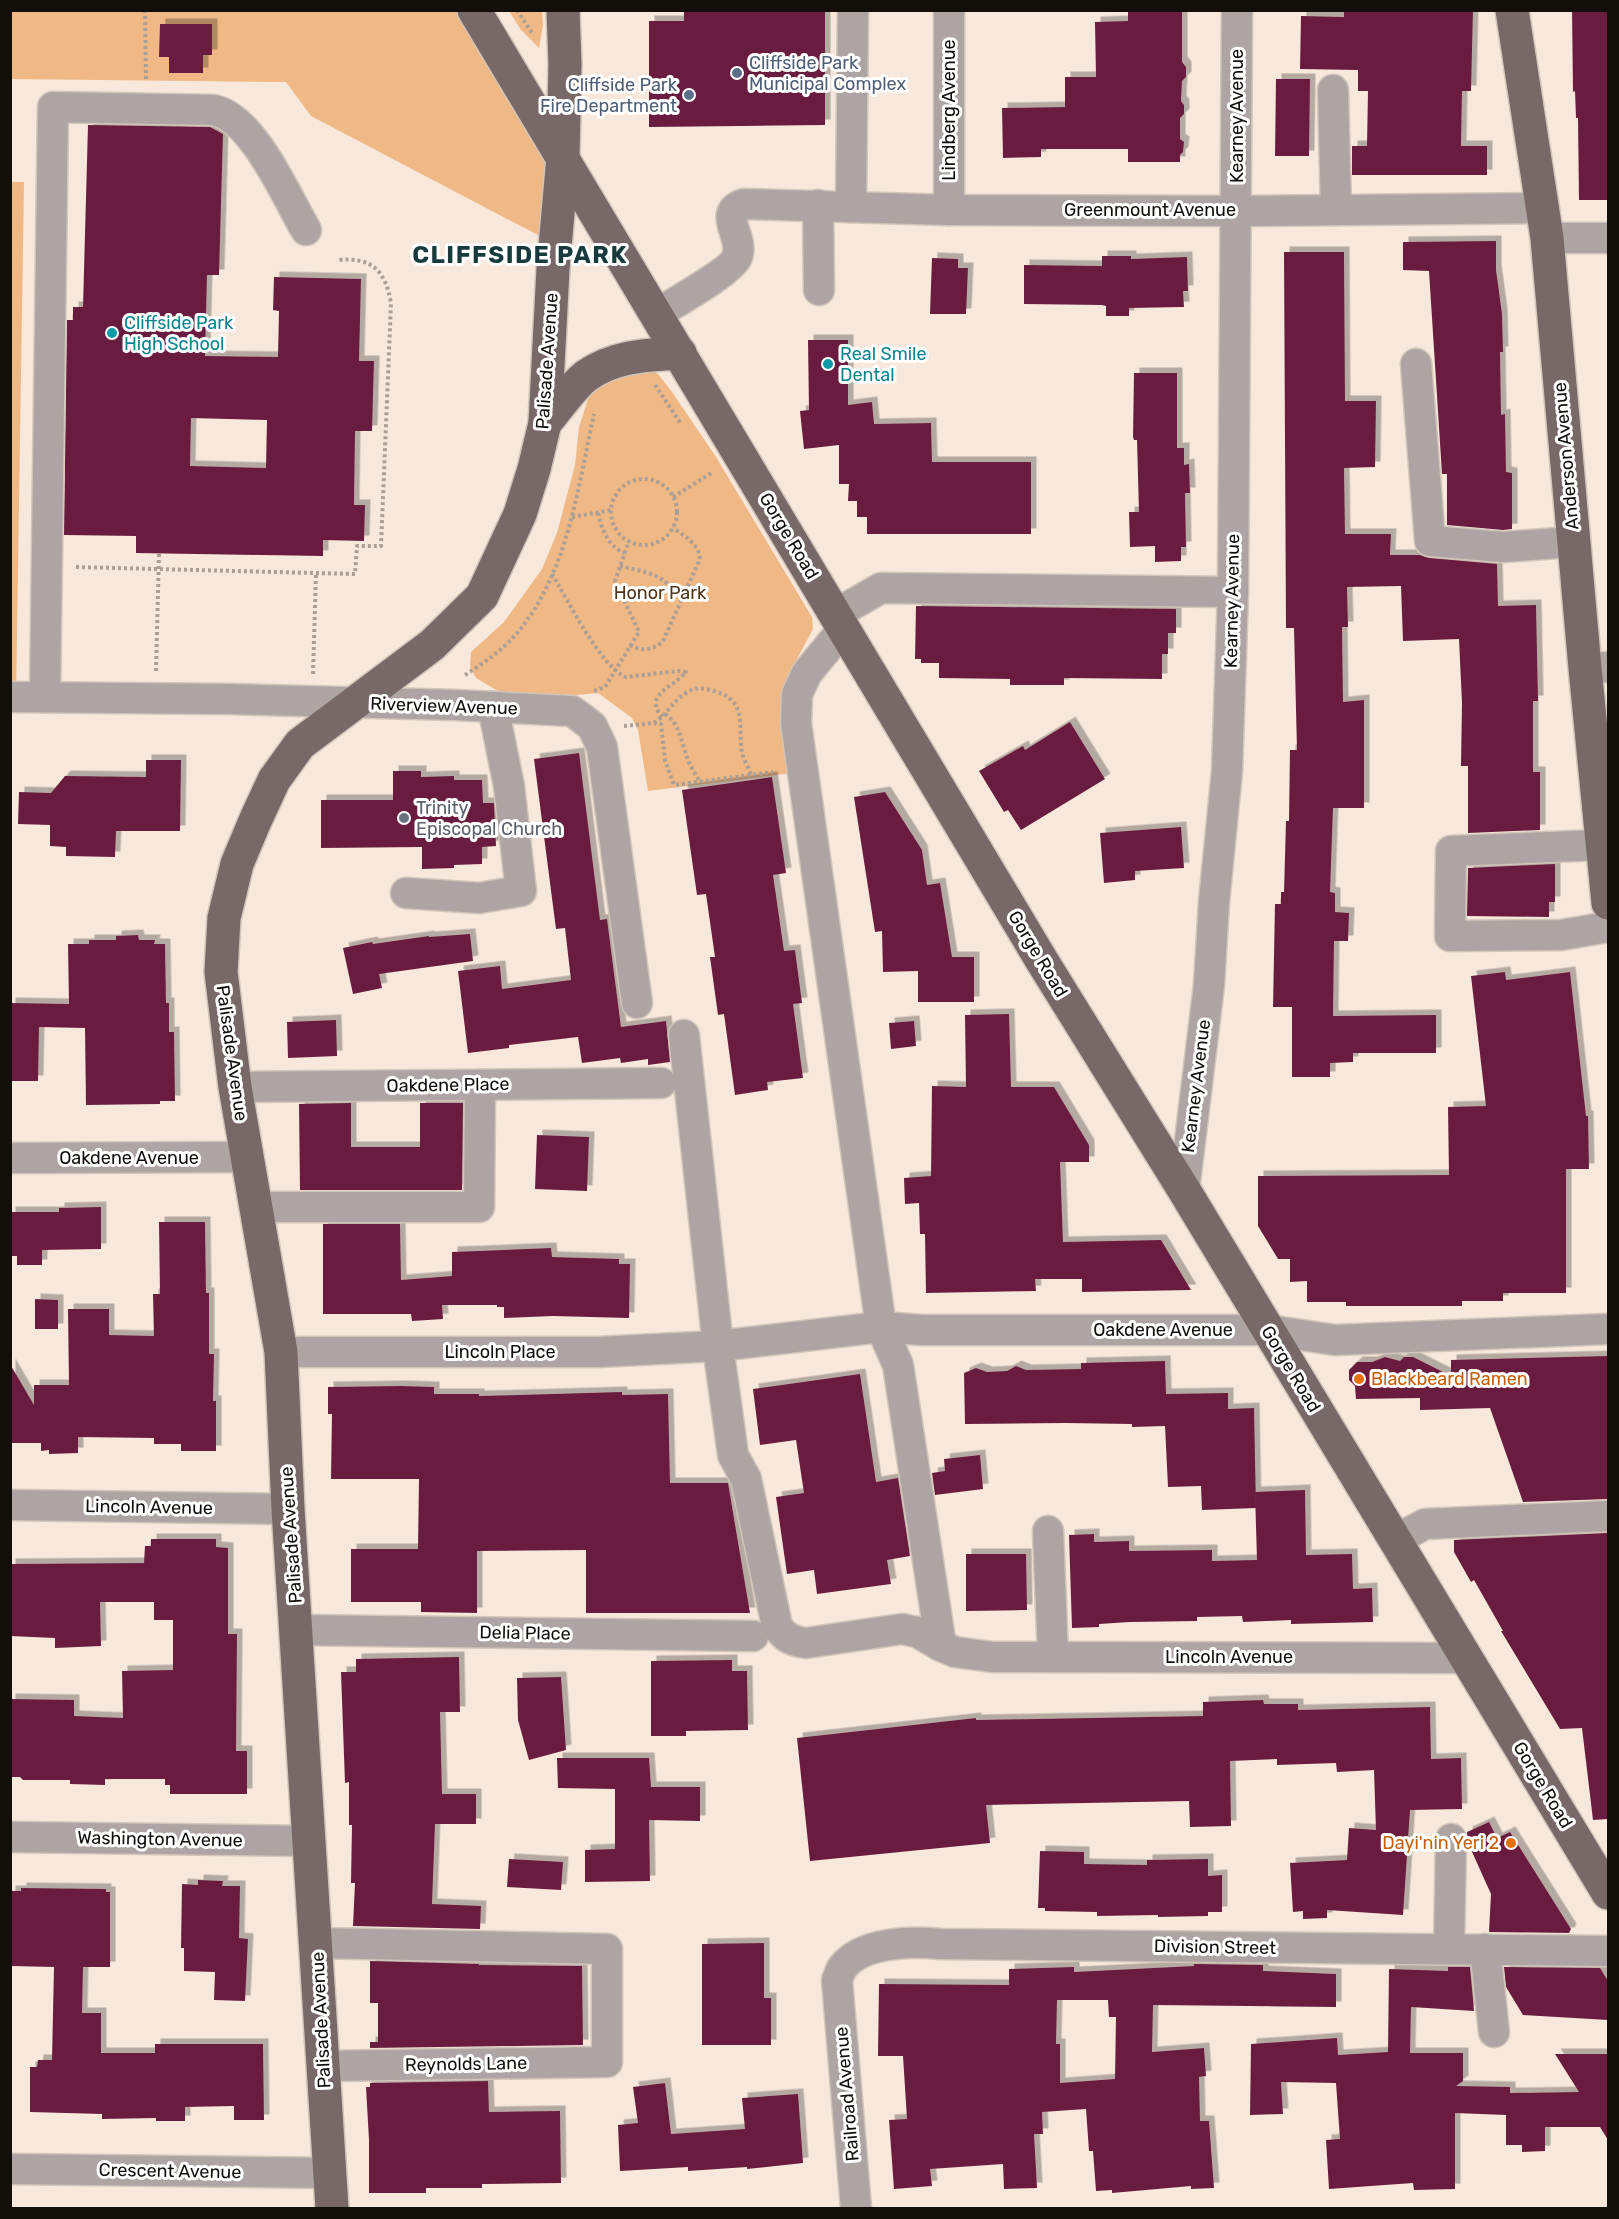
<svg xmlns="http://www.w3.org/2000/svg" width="1619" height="2219" viewBox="0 0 1619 2219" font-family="Rubik,sans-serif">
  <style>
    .green { fill: #efb884 }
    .building { fill: #6b1e40; fill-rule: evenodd; filter: url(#shadow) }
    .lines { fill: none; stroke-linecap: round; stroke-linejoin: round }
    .minor-casing { stroke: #d2c5b9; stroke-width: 33 }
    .major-casing { stroke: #d2c5b9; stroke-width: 36 }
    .path { stroke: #ab9f95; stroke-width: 4; stroke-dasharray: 3 3; stroke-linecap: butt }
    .minor { stroke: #ada4a3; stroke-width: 30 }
    .major { stroke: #786867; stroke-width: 33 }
    .service-dot { fill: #5c6f8a; stroke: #fff; stroke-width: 2 }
    .culture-dot { fill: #0f9aa8; stroke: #fff; stroke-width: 2 }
    .worship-dot { fill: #6b7280; stroke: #fff; stroke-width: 2 }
    .food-dot { fill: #e8710a; stroke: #fff; stroke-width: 2 }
    .labels { text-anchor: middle; stroke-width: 6; stroke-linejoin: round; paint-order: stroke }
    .service-label { font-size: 18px; fill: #4e5e75; stroke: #fff; text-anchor: start }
    .street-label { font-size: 18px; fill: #120e09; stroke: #fff }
    .culture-label { font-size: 18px; fill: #0d838f; stroke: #fff; text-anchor: start }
    .park-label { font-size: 18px; fill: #513519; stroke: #fff }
    .worship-label { font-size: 18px; fill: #5b616d; stroke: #fff; text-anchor: start }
    .food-label { font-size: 18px; fill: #c56008; stroke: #fff; text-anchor: start }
    .district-label { font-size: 24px; font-weight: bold; letter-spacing: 1.5px; fill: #173a3d; stroke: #fff }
  </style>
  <defs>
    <filter id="shadow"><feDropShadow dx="5.5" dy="-5.5" stdDeviation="0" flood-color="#0004"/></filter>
  </defs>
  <rect width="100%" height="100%" fill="#f7e8db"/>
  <!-- green -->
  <g class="green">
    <polygon points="11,11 475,11 563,157 555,244 311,116 286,82 11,79"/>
    <polygon points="509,11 542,11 543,25 539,48 521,30"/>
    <polygon points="10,182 24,182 16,697 11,697"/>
    <polygon points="641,366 658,374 672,392 716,457 812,617 813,629 797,659 789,685 793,773 648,791 638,730 632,718 598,693 577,695 503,694 476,678 470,667 471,652 504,622 542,569 557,533 575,465 579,427 588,399 599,380"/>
  </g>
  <!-- building -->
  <g class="building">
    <polygon points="684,10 825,10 825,125 649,127 649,21 684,21"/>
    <polygon points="1128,10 1182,10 1182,62 1186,67 1186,77 1182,81 1181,101 1184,105 1184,114 1180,118 1180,139 1184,142 1183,152 1180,155 1180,162 1128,162 1128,149 1041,149 1041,157 1003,158 1002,108 1065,107 1065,77 1096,77 1095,22 1128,21"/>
    <polygon points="1473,10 1471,91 1462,91 1461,146 1487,146 1487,175 1352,175 1352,146 1367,146 1368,91 1358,91 1358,70 1300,69 1301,16 1344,17 1344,11"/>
    <polygon points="1572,10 1608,10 1608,200 1579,200 1578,118 1576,118 1575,91 1573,92"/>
    <polygon points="160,24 212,24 212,55 203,55 203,73 169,73 169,57 159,57"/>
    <polygon points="1276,79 1310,79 1309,156 1275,156"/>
    <path d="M88,125L210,127L223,134L219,275H207L205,356L278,357L279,311L273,310L274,277L361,279L359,361H374L372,431H355L354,505H365L364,541L323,540V556L136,553V536L64,535L67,320H73V307H83ZM191,418L267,420L266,468L190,466Z"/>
    <polygon points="1496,241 1496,270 1502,314 1503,352 1500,352 1501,415 1505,414 1506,472 1512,473 1512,529 1503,530 1447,525 1447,474 1442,474 1429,271 1403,270 1403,242"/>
    <polygon points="1284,252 1344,252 1345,401 1376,401 1375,467 1344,468 1345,534 1391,534 1390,555 1420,555 1429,558 1497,564 1498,606 1536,605 1538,701 1533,701 1533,772 1540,772 1540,830 1468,833 1468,766 1461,766 1462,703 1459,639 1403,641 1401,586 1347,587 1348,627 1342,627 1343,702 1364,700 1364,808 1333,808 1330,892 1335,893 1335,912 1349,913 1348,941 1334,941 1333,1016 1436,1015 1436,1053 1353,1053 1353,1062 1330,1063 1330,1077 1292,1077 1292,1007 1273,1007 1275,904 1281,904 1281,892 1284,892 1286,821 1289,821 1290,750 1297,750 1294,628 1286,628"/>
    <polygon points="1102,256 1131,256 1131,259 1187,257 1188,291 1183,291 1184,307 1129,308 1129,316 1106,316 1106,306 1102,305 1024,304 1024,265 1102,266"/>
    <polygon points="932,258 958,259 958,268 968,268 966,314 930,314"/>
    <polygon points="808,340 848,340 848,405 872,402 874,424 931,423 932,462 1031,462 1031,534 867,534 867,517 857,517 857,501 848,501 849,484 839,484 839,445 804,449 800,411 809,410"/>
    <polygon points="1134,373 1177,373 1177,448 1184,448 1184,465 1189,464 1190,493 1185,493 1186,547 1181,547 1181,561 1155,562 1155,546 1130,547 1129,512 1139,512 1137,440 1134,440 1133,437"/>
    <polygon points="916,606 1176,609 1176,633 1168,633 1168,654 1162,654 1162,679 1064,678 1064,685 1010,685 1010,679 939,678 939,663 921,663 921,659 915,659"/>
    <polygon points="1070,722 1105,779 1021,830 1008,810 1004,812 979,771 1023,746 1025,750"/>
    <polygon points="579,753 600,920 607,919 621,1027 666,1021 670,1062 648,1065 648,1059 621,1063 620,1058 582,1063 578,1037 509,1045 509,1048 468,1053 458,971 500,966 502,989 571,980 565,928 556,929 534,759"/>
    <polygon points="146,760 181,760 180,831 116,831 115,857 66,856 66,847 50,846 50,825 18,824 19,792 51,793 65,776 146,777"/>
    <polygon points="393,771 421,771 421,777 454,776 454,780 482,780 483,803 494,803 496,846 482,847 482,864 454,865 454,868 422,869 422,847 321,848 321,800 393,800"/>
    <polygon points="772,777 786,873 773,875 784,951 795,950 802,1003 793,1004 803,1078 767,1082 768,1090 735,1095 724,1014 718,1015 710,957 715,957 706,894 697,895 682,790"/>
    <polygon points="885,792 922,850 927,885 940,883 952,957 974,957 974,1002 918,1002 918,971 883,972 882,931 875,932 854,797"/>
    <polygon points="1181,827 1184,868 1135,871 1135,880 1104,883 1100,833"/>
    <polygon points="1555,864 1555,902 1549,902 1549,917 1467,916 1468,868"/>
    <polygon points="470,934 473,961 379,974 382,988 353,994 343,948 372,942 373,944 429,936 429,937"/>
    <polygon points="138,935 139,940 155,940 154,944 165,944 166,1003 169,1003 169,1032 174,1032 175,1101 160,1101 160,1104 86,1105 85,1028 39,1027 38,1081 10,1081 10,1003 69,1004 68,944 89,944 89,940 116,940 116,936"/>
    <polygon points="1505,972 1506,980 1570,972 1586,1116 1588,1116 1589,1169 1566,1169 1566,1293 1503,1293 1503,1301 1462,1301 1462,1306 1346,1306 1346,1302 1307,1302 1307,1281 1290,1282 1290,1259 1278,1259 1258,1226 1258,1176 1449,1175 1448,1107 1486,1106 1471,976"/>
    <polygon points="1009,1014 1011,1087 1054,1087 1089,1145 1089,1162 1060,1162 1063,1242 1161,1240 1191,1290 1082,1292 1082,1279 1035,1279 1036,1291 926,1293 925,1234 920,1234 919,1203 905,1204 904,1178 931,1176 932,1086 966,1087 965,1015"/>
    <polygon points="336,1020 337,1056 288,1058 287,1022"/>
    <polygon points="914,1021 916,1046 891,1049 889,1023"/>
    <polygon points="351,1103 351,1147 420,1147 420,1103 463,1103 462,1190 300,1190 299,1104"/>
    <polygon points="537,1135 589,1137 587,1191 535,1189"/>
    <polygon points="101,1207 101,1249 42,1250 42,1265 17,1265 17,1256 10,1256 10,1212 59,1212 59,1208"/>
    <polygon points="159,1222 205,1222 206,1293 209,1293 209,1354 214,1354 213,1401 216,1401 216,1451 181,1451 181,1444 154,1444 154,1438 78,1437 78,1453 49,1454 49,1450 41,1451 41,1443 10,1443 10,1364 34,1405 34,1385 69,1385 68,1309 109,1309 109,1335 154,1336 153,1294 160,1294"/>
    <polygon points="323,1224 400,1224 401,1280 452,1276 452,1252 551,1248 552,1257 619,1259 619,1264 630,1264 629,1318 553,1316 504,1318 504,1307 497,1307 497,1305 442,1305 443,1319 412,1321 411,1314 323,1314"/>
    <polygon points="35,1299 58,1300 58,1329 35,1329"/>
    <polygon points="1608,1356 1608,1499 1523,1502 1490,1408 1420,1410 1420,1398 1356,1399 1355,1386 1349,1380 1349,1370 1357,1362 1372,1362 1385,1357 1400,1361 1404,1357 1413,1357 1451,1376 1451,1360"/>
    <polygon points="1165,1361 1166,1394 1228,1393 1228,1409 1254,1408 1256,1508 1202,1510 1201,1486 1168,1487 1165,1426 1132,1427 1132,1424 1066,1423 965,1424 964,1373 976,1368 987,1372 1007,1371 1016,1366 1026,1370 1081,1369 1081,1363"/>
    <polygon points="860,1374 876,1482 898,1478 910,1556 887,1560 891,1584 817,1594 814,1570 787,1574 776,1497 804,1493 796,1440 760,1445 753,1389"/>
    <polygon points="401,1386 434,1387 434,1394 479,1394 479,1396 622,1392 622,1395 668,1394 670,1483 728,1483 750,1613 586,1613 586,1550 477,1551 477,1613 421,1612 421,1602 351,1602 351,1549 418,1549 419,1479 331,1479 332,1414 328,1414 328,1387"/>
    <polygon points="980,1455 983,1489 935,1495 932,1473 945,1471 944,1459"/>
    <polygon points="1305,1490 1306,1555 1352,1554 1353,1589 1372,1588 1373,1622 1291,1624 1291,1620 1243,1622 1242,1616 1197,1617 1197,1621 1130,1622 1099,1624 1099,1627 1072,1628 1069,1535 1094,1534 1094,1542 1129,1541 1129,1551 1212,1550 1212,1561 1257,1560 1255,1492"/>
    <polygon points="1608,1533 1608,1819 1593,1820 1582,1728 1560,1729 1501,1631 1503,1631 1474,1580 1471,1582 1454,1552 1454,1540"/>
    <polygon points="151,1539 216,1539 216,1547 228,1548 228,1634 237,1634 236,1751 247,1751 247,1794 170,1794 170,1785 165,1785 165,1779 105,1779 105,1785 70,1784 70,1780 23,1780 20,1777 10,1777 10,1699 74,1700 74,1716 123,1718 122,1671 173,1670 173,1620 154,1620 154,1602 100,1602 101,1646 55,1648 55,1638 10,1636 10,1564 144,1563 145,1546 151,1546"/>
    <polygon points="966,1554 1026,1554 1027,1610 966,1611"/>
    <polygon points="459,1657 460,1712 440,1712 442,1794 476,1794 476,1824 435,1824 432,1904 481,1906 480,1929 353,1926 355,1883 351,1883 352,1825 349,1825 349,1782 345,1783 341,1672 356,1672 356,1659"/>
    <polygon points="732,1660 732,1671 747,1671 748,1730 686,1731 686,1736 651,1736 651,1661"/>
    <polygon points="561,1677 566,1750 529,1760 518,1720 517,1678"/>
    <polygon points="1263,1700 1264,1704 1298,1704 1298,1710 1430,1707 1431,1759 1461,1758 1462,1809 1410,1810 1403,1915 1327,1910 1327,1918 1303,1919 1303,1911 1293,1912 1290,1863 1347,1860 1349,1828 1376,1830 1374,1770 1337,1772 1336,1763 1277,1765 1277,1759 1230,1761 1231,1826 1190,1827 1189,1801 986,1805 990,1843 810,1861 797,1738 976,1718 976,1720 1203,1716 1203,1702"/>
    <polygon points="557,1758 649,1758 651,1787 700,1787 700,1821 649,1820 650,1881 585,1882 585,1850 615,1849 615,1789 558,1788"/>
    <polygon points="1489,1822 1497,1838 1510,1832 1571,1929 1569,1933 1489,1932 1491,1894 1468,1843 1467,1832"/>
    <polygon points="1040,1851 1084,1852 1084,1864 1147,1865 1147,1860 1208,1859 1208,1876 1222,1875 1222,1912 1208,1912 1208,1916 1158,1917 1158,1915 1097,1916 1097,1912 1045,1911 1045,1908 1038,1908"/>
    <polygon points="509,1859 563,1862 561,1890 507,1887"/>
    <polygon points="198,1880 223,1881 222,1886 240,1886 239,1938 248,1939 245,2001 214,2000 215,1972 184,1971 184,1948 181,1948 182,1884 198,1885"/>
    <polygon points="21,1888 106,1889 106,1892 110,1892 110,1967 83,1967 82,2013 101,2013 101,2053 155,2053 155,2044 263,2044 264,2120 234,2120 234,2106 185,2107 185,2121 156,2121 156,2118 102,2119 102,2114 30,2112 30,2067 37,2067 38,2060 52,2060 54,1967 10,1966 10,1891 21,1891"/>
    <polygon points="764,1943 764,1998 771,1998 771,2045 702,2045 702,1944"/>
    <polygon points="370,1961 479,1964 479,1965 582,1966 583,2045 370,2048 370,2042 378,2042 378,2003 370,2003"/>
    <path d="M1194,1964L1263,1965V1971L1336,1974V2007L1153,2005L1152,2052L1204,2048L1206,2076L1199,2077L1200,2121H1209L1214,2188L1191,2189V2186L1112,2193V2190L1096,2191L1093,2151H1089L1086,2109L1042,2112L1043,2134H1034L1037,2188L1004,2189L1003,2164L930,2169L932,2186L894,2189L889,2120L907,2119L903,2056H878L879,1984L1009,1985V1969L1074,1967V1972L1194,1966ZM1057,2000H1108L1109,2017H1116L1115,2079L1060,2083V2044H1056Z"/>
    <polygon points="1448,1967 1470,1967 1474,2011 1411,2007 1410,2053 1463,2053 1463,2081 1456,2086 1510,2087 1510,2093 1579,2092 1555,2054 1608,2054 1608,2140 1600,2127 1545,2127 1545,2151 1522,2152 1522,2145 1506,2145 1506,2115 1455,2113 1455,2189 1414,2190 1413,2183 1329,2189 1326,2140 1340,2139 1336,2083 1281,2082 1283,2114 1250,2115 1251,2044 1337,2038 1338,2055 1388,2052 1389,1969 1448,1971"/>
    <polygon points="1504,1967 1600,1968 1608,1981 1608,2020 1523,2015 1506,1987"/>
    <polygon points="488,2081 489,2112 560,2111 561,2183 482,2184 482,2188 426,2188 426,2193 369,2193 369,2140 366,2087 370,2087 370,2083"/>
    <polygon points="665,2083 671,2134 745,2129 742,2098 798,2094 803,2163 747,2169 747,2167 688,2171 688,2167 620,2171 618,2125 638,2123 633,2087"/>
  </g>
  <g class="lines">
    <!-- minor casing -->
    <g class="minor-casing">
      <g id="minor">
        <polyline points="1333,90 1336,210"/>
        <polyline points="818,205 819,290"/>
        <polyline points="851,207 853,10"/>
        <polyline points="949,210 949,10"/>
        <polyline points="1547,238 1608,238"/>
        <path d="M657,314C672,304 732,271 737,257C745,237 716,213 744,204L949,210L1237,211L1543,208"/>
        <polyline points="1416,364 1430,541 1503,547 1573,542"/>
        <polyline points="836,614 881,588 1233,592"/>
        <polyline points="1585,668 1608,667"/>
        <polyline points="10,697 229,699 455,705 572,711 592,726 602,747 637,1003"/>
        <path d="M45,697L53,107L214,110C254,119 286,196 306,230"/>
        <polyline points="1602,845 1451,851 1450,936 1561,935 1608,927"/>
        <polyline points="406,893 479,898 521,891 509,786 493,707"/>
        <path d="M684,1035L718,1346L733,1455L746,1479L777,1626C785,1638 792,1641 806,1643L902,1629L917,1632L941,1646L898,1365L881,1327L796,723L797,694L807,673L844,628"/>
        <polyline points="235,1087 661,1083"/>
        <polyline points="10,1158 247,1157"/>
        <polyline points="1184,1190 1209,985 1214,902 1227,771 1233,592 1237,10"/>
        <polyline points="257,1207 479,1207 480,1085"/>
        <polyline points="281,1352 598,1352 718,1346 881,1327 922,1330 1268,1330 1335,1340 1608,1329"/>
        <polyline points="10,1505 288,1509"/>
        <polyline points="1048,1531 1053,1657"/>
        <polyline points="1395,1540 1425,1524 1608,1516"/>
        <polyline points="297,1630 753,1636"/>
        <polyline points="941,1646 955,1652 992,1657 1466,1658"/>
        <polyline points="10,1837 310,1841"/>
        <polyline points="317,1943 607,1949 607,2062 324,2066"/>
        <polyline points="1449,1949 1451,1839"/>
        <polyline points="1485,1949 1494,2032"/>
        <polyline points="10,2169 329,2173"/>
        <path d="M856,2208L837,1980C839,1976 840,1970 843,1967C862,1942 911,1941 940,1944L1608,1951"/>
      </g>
    </g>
    <!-- major casing -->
    <g class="major-casing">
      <g id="major">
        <polyline points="474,10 1042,961 1184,1190 1608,1893"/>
        <polyline points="1512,10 1547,238 1585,668 1608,903"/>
        <path d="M545,423C557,409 572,387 586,376C614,356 646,355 680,353"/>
        <polyline points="332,2208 288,1509 281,1352 235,1087 221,972 224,918 237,864 255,821 274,780 300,744 432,645 482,596 520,514 534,469 545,423 553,269 563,157 565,64 563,10"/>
      </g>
    </g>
    <!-- path -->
    <g class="path">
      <polyline points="145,10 146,79"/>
      <polyline points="517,10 532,33"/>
      <polyline points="655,385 681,424"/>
      <circle cx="644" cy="512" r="33"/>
      <polyline points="673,497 713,472"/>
      <path d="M598,513C601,528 609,548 625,553"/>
      <polyline points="572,517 611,510"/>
      <path d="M620,566C632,569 646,571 658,577C669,582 670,591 685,596"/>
      <path d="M76,567L355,574L357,546H381L391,303C385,270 372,257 338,260"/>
      <path d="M552,574C566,597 602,669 626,677L678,671L686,672C676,686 642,694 662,717"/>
      <path d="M630,645C642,652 654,650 663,641L700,559C699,544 685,536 673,528"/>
      <polyline points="156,671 159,553"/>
      <polyline points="313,674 316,573"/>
      <path d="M465,675C484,663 504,649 518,632C568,572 578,487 594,414"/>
      <polyline points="594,691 605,687 639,632 615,581 629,541"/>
      <path d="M665,714C680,723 682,745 688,760C691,768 696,775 700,782"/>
      <path d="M654,723C667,715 674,699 688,692C695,687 702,688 710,690C750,699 737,726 742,753C744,760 748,767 751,774"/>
      <polyline points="624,726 654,723 661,724 665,760 674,785 773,772"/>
    </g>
    <!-- minor -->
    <use href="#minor" class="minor"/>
    <!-- major -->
    <use href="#major" class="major"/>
  </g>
  <!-- markers -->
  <g class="service-dot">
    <circle cx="737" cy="73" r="6"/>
    <circle cx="689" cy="95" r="6"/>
  </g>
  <g class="culture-dot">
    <circle cx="112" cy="333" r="6"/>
    <circle cx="828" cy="364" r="6"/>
  </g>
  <circle class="worship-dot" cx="404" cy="818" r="6"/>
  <g class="food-dot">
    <circle cx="1359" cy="1379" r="6"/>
    <circle cx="1511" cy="1843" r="6"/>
  </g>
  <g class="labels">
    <!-- service labels -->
    <g class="service-label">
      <text x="749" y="69">Cliffside Park<tspan x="749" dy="21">Municipal Complex</tspan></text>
      <text x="677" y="91" text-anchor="end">Cliffside Park<tspan x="677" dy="21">Fire Department</tspan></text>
    </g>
    <!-- street labels -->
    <g class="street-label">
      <text transform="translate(949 110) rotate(-90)" y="6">Lindberg Avenue</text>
      <text transform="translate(1237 116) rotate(-90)" y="6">Kearney Avenue</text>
      <text x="1150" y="216">Greenmount Avenue</text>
      <text transform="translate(547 361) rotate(-86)" y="6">Palisade Avenue</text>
      <text transform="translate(1566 456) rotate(-95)" y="6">Anderson Avenue</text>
      <text transform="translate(789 536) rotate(59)" y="6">Gorge Road</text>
      <text transform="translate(1232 601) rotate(-89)" y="6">Kearney Avenue</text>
      <text transform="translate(444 706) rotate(2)" y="6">Riverview Avenue</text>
      <text transform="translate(1038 954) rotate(59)" y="6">Gorge Road</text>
      <text transform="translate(232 1053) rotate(82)" y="6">Palisade Avenue</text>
      <text transform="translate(448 1085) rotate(-1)" y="6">Oakdene Place</text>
      <text transform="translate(1196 1086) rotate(-83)" y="6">Kearney Avenue</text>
      <text x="129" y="1164">Oakdene Avenue</text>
      <text x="1163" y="1336">Oakdene Avenue</text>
      <text x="500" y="1358">Lincoln Place</text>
      <text transform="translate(1291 1369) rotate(59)" y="6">Gorge Road</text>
      <text transform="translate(149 1507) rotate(1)" y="6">Lincoln Avenue</text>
      <text transform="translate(291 1535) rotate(-94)" y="6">Palisade Avenue</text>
      <text transform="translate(525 1633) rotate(1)" y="6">Delia Place</text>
      <text x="1229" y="1663">Lincoln Avenue</text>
      <text transform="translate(1543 1785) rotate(59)" y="6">Gorge Road</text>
      <text transform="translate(160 1839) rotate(1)" y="6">Washington Avenue</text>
      <text transform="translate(1215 1947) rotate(1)" y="6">Division Street</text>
      <text transform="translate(321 2020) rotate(-93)" y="6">Palisade Avenue</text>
      <text transform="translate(466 2064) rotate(-1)" y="6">Reynolds Lane</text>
      <text transform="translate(847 2094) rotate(-95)" y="6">Railroad Avenue</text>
      <text transform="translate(170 2171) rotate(1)" y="6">Crescent Avenue</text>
    </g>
    <!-- culture labels -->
    <g class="culture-label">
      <text x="124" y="329">Cliffside Park<tspan x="124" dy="21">High School</tspan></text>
      <text x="840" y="360">Real Smile<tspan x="840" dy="21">Dental</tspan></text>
    </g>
    <!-- park labels -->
    <g class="park-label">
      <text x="660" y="599">Honor Park</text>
    </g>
    <!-- worship labels -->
    <g class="worship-label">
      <text x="416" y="814">Trinity<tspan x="416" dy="21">Episcopal Church</tspan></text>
    </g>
    <!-- food labels -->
    <g class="food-label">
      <text x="1371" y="1385">Blackbeard Ramen</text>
      <text x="1499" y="1849" text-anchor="end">Dayi'nin Yeri 2</text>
    </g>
    <!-- district labels -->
    <g class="district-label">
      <text x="520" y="263">CLIFFSIDE PARK</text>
    </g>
  </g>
  <!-- border -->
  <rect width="1619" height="2219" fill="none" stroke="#120e09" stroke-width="24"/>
</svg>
